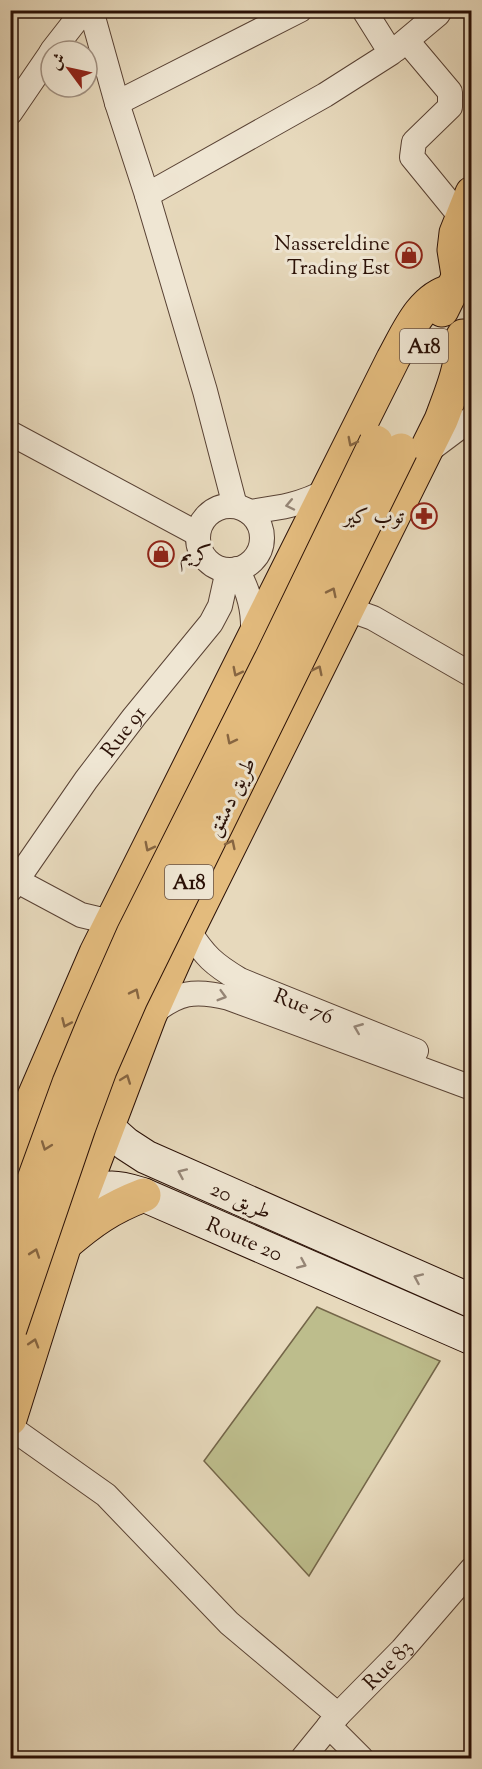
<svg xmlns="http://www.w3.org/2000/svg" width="482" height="1769" viewBox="0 0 482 1769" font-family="'Sorts Mill Goudy',Amiri,serif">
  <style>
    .green { fill: #bdbd8c; stroke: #746649; stroke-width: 1.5 }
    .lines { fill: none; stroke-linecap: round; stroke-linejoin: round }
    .street-casing { stroke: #594234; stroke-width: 26 }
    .secondary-casing { stroke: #2a1006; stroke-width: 35 }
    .highway-casing { stroke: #2a1006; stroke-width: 35 }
    .street { stroke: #efe6d3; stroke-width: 24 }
    .secondary { stroke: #efe6d3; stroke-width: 33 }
    .highway { stroke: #e4bc7e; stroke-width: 33 }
    .highway-bridge-casing { stroke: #2a1006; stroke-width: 35; stroke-linecap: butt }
    .highway-bridge { stroke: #e4bc7e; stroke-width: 33 }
    .oneway { stroke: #876642 }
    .oneway2 { stroke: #968677 }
    .labels { text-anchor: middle; stroke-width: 6; stroke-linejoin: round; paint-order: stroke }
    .shield { fill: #efe6d3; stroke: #655044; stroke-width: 1.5 }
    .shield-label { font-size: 20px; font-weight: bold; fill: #2a1006 }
    .poi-label { font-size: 21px; fill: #2a1006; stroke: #efe6d3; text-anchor: end }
    .street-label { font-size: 21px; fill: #2a1006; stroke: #efe6d3 }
  </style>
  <rect width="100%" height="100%" fill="#e7d9bc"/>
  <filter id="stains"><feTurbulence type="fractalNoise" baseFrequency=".00333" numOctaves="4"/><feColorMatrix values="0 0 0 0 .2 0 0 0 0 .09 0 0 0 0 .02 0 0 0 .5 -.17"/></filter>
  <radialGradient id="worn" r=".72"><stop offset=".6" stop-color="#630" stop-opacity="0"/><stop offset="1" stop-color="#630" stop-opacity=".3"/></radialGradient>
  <!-- green -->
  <polygon class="green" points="317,1307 440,1361 309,1576 204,1461"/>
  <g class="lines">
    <!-- street casing -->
    <g class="street-casing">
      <g id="street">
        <polyline points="91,10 117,103 147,195 205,391 235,506"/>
        <polyline points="407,41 450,92 450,107 414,142 412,157 461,217"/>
        <polyline points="395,50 438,14 440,10"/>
        <polyline points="52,51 84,10"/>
        <polyline points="117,103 300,10"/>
        <polyline points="10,113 51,53"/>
        <polyline points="147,195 325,95 391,53 364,10"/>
        <polyline points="10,433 198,534"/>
        <polyline points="428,451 472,418"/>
        <circle cx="230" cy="538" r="32"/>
        <path d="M249,512C278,508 302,505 328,490"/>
        <path d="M237,569C249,593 254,608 253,635"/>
        <polyline points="348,609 373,618 472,675"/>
        <polyline points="10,877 81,915 102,920 113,918"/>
        <path id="s1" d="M10,890L86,780L134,717L211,623L220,606L228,570"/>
        <path id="s2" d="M188,930C205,956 213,964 240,980L416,1051"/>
        <path d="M150,1015C178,992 194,989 229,998L472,1088"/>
        <polyline points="10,1427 106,1495 229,1623 338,1715"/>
        <polyline points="329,1726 361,1758"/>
        <path id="s3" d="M303,1758L338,1715L402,1650L472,1569"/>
      </g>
    </g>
    <!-- secondary casing -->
    <g class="secondary-casing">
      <g id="secondary">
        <polyline points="80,1120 108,1128 126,1144 146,1157 472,1301"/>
        <path id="s4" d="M10,1177C33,1191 57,1196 84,1192C93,1190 102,1188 112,1188C123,1188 134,1192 144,1195L472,1338"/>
      </g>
    </g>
    <!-- highway casing -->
    <g class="highway-casing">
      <g id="highway">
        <polyline points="458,275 454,250 456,233 472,193"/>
        <polyline points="442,310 472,249"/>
        <path d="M10,1155L26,1115L96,953L393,359C407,334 421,298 451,291"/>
        <path d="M65,1244C92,1221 110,1208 144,1195"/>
        <path d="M10,1419L65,1244L83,1192L150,1015L188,930L441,420C452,391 462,367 463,336"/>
      </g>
    </g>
    <!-- street -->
    <use href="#street" class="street"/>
    <!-- secondary -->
    <use href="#secondary" class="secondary"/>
    <!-- highway -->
    <use href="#highway" class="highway"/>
    <!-- highway-bridge casing -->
    <g class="highway-bridge-casing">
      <g id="highway-bridge">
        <polyline points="10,1245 69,1083 95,1020 133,934 272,657 376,442"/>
        <polyline points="10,1329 79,1127 100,1070 131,999 401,450"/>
      </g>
    </g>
    <!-- highway-bridge -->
    <use href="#highway-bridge" class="highway-bridge"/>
  </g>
  <!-- one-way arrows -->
  <defs><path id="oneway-chevron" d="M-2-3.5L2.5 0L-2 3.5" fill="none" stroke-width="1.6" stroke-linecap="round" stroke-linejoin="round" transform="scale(1.5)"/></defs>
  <g class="oneway">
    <use href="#oneway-chevron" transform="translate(352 442) rotate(117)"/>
    <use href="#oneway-chevron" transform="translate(332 592) rotate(-64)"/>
    <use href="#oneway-chevron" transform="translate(318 670) rotate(-64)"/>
    <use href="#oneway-chevron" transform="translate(237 672) rotate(117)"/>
    <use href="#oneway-chevron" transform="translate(231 740) rotate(117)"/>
    <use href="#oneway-chevron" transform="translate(231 844) rotate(-64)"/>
    <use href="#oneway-chevron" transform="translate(149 847) rotate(117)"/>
    <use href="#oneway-chevron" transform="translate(135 993) rotate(-64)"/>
    <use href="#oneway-chevron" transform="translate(66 1023) rotate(114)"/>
    <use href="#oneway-chevron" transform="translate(126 1079) rotate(-70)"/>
    <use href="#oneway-chevron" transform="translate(46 1146) rotate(110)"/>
    <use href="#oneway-chevron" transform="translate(35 1253) rotate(-71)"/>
    <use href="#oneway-chevron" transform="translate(34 1343) rotate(-73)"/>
  </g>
  <g class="oneway2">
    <use href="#oneway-chevron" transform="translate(290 505) rotate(168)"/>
    <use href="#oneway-chevron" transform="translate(222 996) rotate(16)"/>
    <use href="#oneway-chevron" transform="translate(358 1028) rotate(-158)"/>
    <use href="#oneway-chevron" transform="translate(182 1173) rotate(-156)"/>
    <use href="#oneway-chevron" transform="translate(302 1264) rotate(24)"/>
    <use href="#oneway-chevron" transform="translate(418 1278) rotate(-156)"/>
  </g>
  <!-- icons -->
  <defs>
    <g id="shop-ring" transform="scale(1.35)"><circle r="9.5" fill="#efe6d3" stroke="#8f2418" stroke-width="1.5"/><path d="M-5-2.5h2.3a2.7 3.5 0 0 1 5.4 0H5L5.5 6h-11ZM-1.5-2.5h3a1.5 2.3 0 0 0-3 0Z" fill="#8f2418"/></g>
    <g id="pharmacy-ring" transform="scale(1.35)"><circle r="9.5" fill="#efe6d3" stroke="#8f2418" stroke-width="1.5"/><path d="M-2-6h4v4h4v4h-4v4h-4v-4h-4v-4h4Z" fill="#8f2418"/></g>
  </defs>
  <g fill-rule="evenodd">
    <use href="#shop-ring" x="409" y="255"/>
    <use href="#pharmacy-ring" x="424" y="516"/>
    <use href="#shop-ring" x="161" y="554"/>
  </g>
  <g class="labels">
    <!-- shield labels -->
    <g class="shield">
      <rect x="400" y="329" width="48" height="34" rx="4.5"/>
      <rect x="165" y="865" width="48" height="34" rx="4.5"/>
    </g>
    <g class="shield-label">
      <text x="424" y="353">A18</text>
      <text x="189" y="889">A18</text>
    </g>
    <!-- poi labels -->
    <g class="poi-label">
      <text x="390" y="250">Nassereldine<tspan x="390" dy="24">Trading Est</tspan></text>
      <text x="404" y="523">توب كير</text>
      <text x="180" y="561" text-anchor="start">كريم</text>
    </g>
    <!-- street labels -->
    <g class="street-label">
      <text dy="7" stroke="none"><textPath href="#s1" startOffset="195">Rue 91</textPath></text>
      <text transform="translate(231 797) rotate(-64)" y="7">طريق دمشق</text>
      <text dy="7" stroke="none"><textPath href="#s2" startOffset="142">Rue 76</textPath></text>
      <text transform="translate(241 1200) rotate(24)" y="7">طريق 20</text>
      <text dy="7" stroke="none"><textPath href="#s4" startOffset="248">Route 20</textPath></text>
      <text dy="7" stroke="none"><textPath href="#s3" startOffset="126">Rue 83</textPath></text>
    </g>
  </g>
  <!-- margin -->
  <rect width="482" height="1769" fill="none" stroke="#e7d9bc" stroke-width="36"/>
  <rect x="12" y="12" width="458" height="1745" fill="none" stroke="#2a1006" stroke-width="3"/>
  <rect x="18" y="18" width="446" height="1733" fill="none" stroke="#2a1006" stroke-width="1.5"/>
  <!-- north arrow -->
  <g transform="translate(69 69) rotate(303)"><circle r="28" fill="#efe6d3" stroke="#a09081" stroke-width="1.5"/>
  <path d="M0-4.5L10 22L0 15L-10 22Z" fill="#8f2418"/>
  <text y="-9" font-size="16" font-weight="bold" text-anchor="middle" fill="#2a1006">ش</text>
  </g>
  <rect width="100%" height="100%" filter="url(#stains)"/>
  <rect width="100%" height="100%" fill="url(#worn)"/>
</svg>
